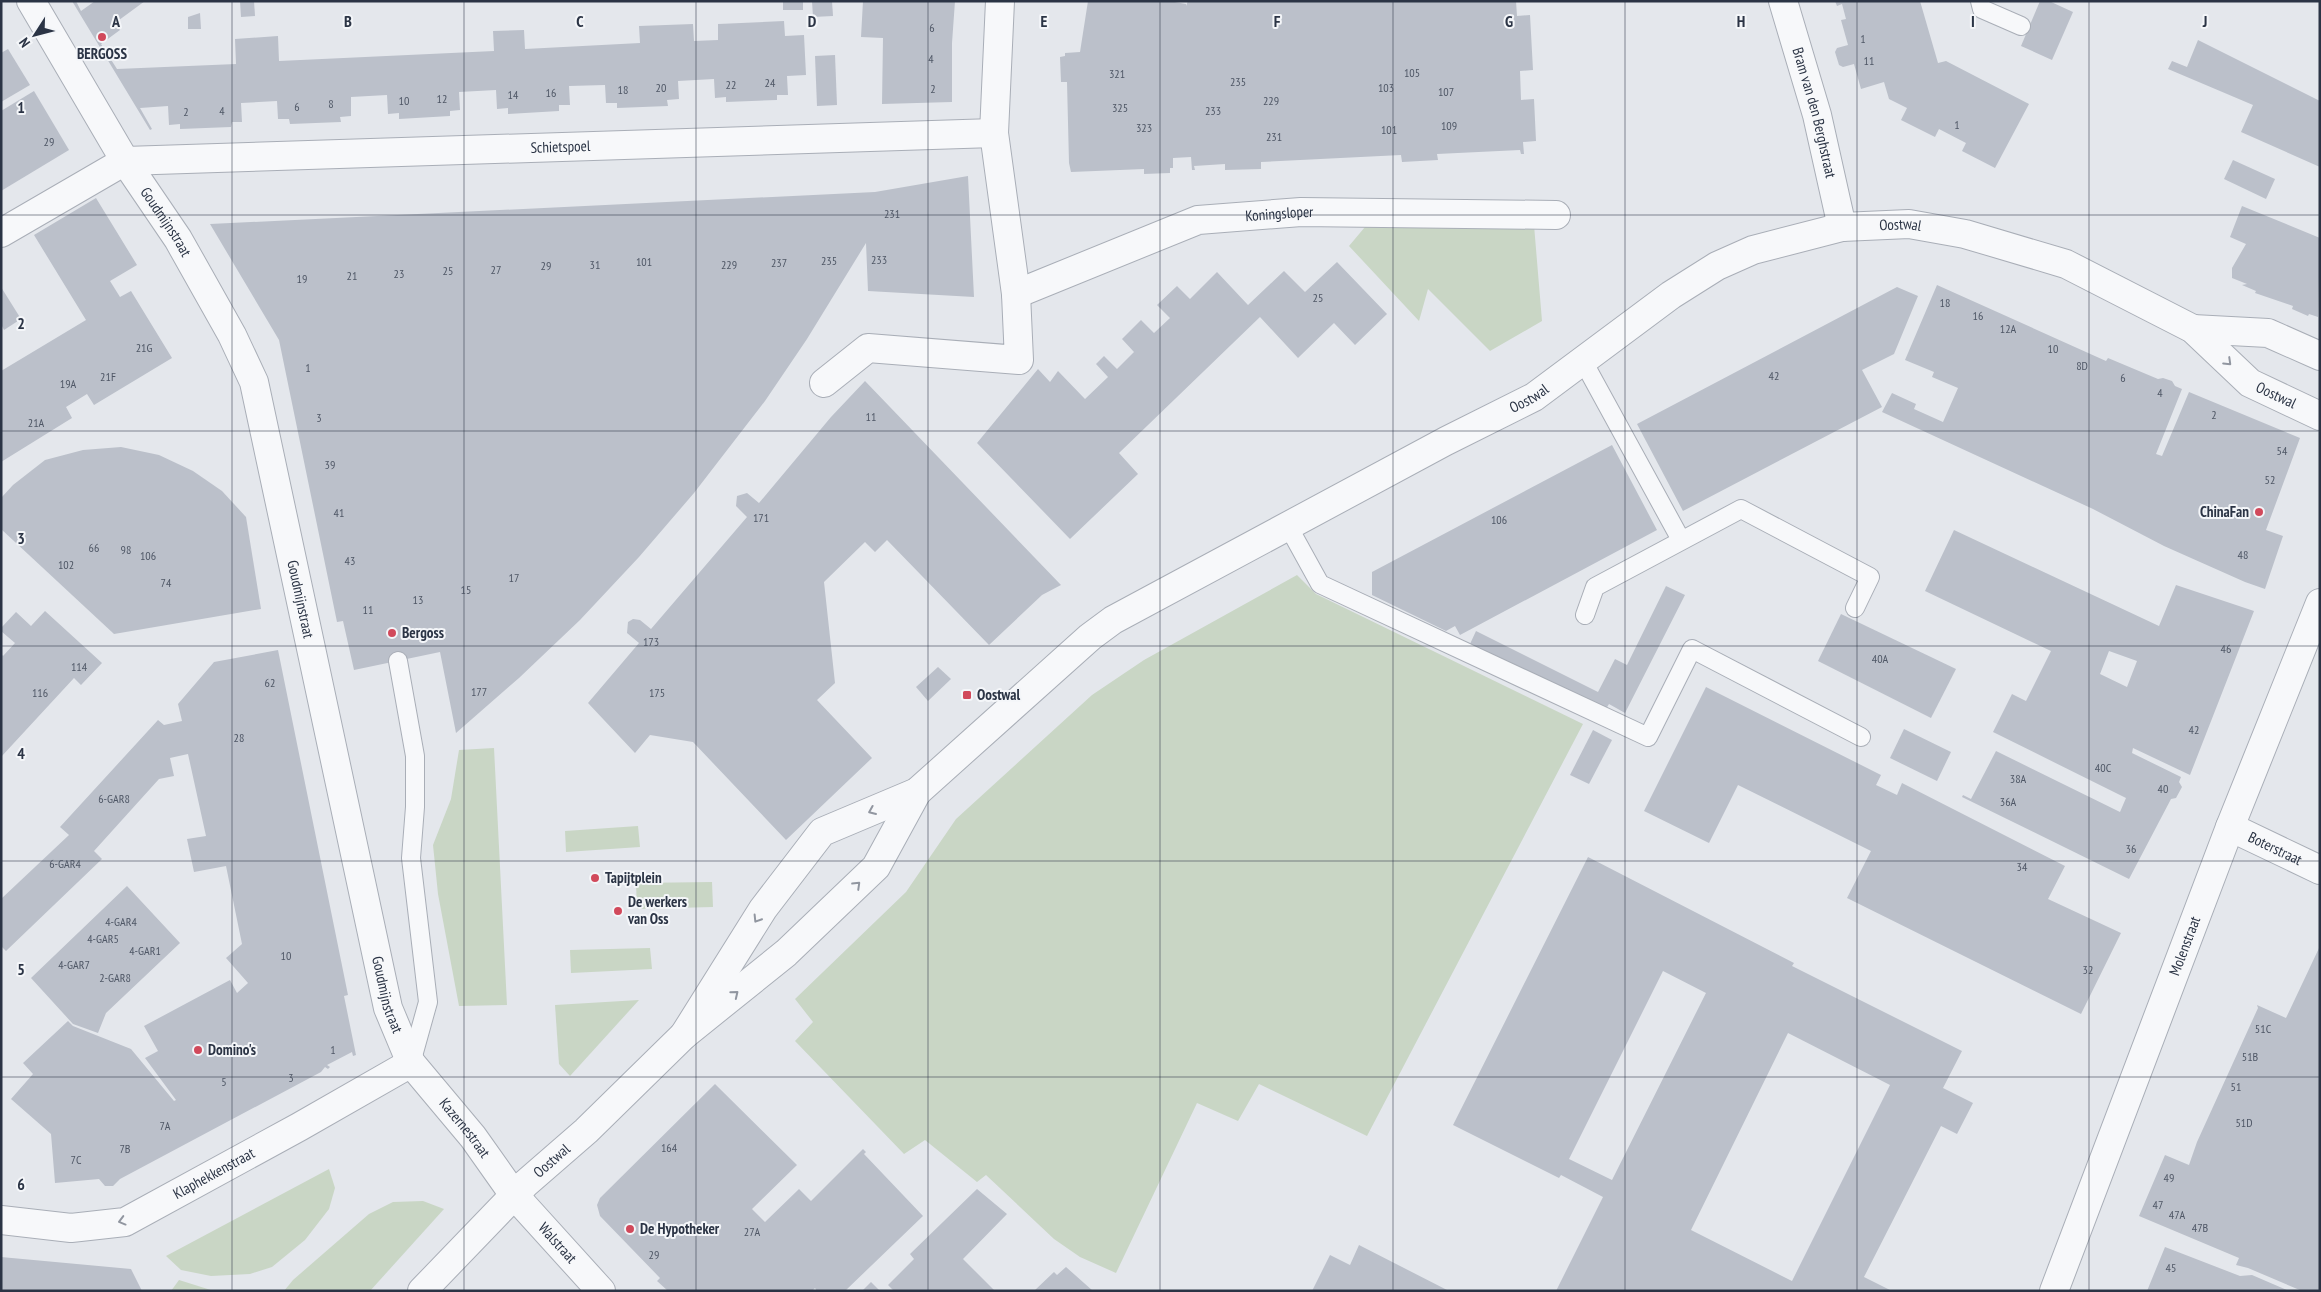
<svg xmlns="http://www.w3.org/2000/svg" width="2321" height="1292" viewBox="0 0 2321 1292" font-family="'PT Sans Narrow',sans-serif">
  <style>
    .green { fill: #c9d6c5 }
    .building { fill: #bbc0ca; fill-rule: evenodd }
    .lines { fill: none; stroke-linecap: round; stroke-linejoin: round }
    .service-casing { stroke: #a9aeb7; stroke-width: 20 }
    .minor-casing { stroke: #a9aeb7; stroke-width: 30 }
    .tertiary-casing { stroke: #a9aeb7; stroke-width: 30 }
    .service { stroke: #f7f8fa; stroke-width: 18 }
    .minor { stroke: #f7f8fa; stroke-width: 28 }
    .tertiary { stroke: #f7f8fa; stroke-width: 28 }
    .oneway { stroke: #9196a0 }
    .grid { fill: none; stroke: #2b3445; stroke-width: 1; stroke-opacity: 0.55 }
    .poi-dot { fill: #d1495b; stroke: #f4f6f9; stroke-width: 2 }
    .labels { text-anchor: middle; stroke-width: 4; stroke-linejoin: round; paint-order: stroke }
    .number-label { font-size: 12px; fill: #4f5766 }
    .poi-label { font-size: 15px; font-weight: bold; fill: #2b3445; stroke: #f4f6f9; text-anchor: start }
    .street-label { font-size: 15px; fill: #2b3445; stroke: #f4f6f9 }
    .grid-label { font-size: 16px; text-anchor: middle; font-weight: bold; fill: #2b3445; stroke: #f4f6f9; stroke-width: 4; stroke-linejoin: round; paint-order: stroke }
  </style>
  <rect width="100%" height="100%" fill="#e4e7ec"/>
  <!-- green -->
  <g class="green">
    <polygon points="1370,221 1534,225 1542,321 1490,351 1428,289 1419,321 1349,246"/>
    <polygon points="1297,575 1316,594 1583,724 1367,1136 1259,1084 1238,1121 1197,1103 1116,1273 1080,1257 1054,1239 986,1175 977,1182 925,1140 904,1154 795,1041 813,1022 795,999 906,892 956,819 1092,695 1144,660"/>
    <polygon points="494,748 507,1005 459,1006 438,894 433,845 451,799 459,750"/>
    <polygon points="638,826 640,847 566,852 565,831"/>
    <polygon points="712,882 713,907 637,909 636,883"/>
    <polygon points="650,948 652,969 571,973 570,950"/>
    <polygon points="639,1000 570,1076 559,1064 555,1005"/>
    <polygon points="329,1169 335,1188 329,1209 305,1240 272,1267 250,1274 211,1276 181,1270 166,1256"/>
    <polygon points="423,1201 444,1209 370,1291 284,1291 293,1280 369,1214 393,1202"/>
    <polygon points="179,1280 214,1291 171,1291"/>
  </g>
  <!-- building -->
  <g class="building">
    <polygon points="72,1 76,1 81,11 95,1 145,1 115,23 120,30 101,44 117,69 236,64 235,39 278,36 279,61 494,51 493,31 524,30 525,49 640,43 639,26 693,24 694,41 718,40 718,24 784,21 785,36 804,35 806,75 787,76 788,95 777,95 777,100 726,102 726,97 715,98 714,79 678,81 679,99 667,100 668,106 617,108 617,103 606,103 605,85 569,86 570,105 559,105 559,111 508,114 508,108 497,109 496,90 459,92 460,110 450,111 450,116 399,119 399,113 388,114 387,95 351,97 351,116 340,117 341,122 290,124 289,119 278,119 277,101 241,103 242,122 232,122 231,127 180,129 180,124 169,125 168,106 140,108 152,129 150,130"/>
    <polygon points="240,1 254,1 255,16 241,17"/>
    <rect x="783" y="1" width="20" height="9"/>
    <polygon points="812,1 832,1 833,16 813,17"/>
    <polygon points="863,1 955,1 952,43 952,102 882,104 883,38 861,37"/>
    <polygon points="1088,1 1169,1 1186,4 1186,6 1188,1 1516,1 1517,16 1530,15 1533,70 1520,71 1521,100 1534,99 1536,141 1523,142 1524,154 1521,154 1520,150 1437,154 1438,160 1402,162 1401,155 1261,162 1261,169 1225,170 1225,164 1194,166 1195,170 1192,170 1191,157 1173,158 1173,168 1170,168 1170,173 1144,174 1144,169 1071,172 1069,163 1067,82 1061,82 1060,57 1065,56 1065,53 1080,52"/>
    <polygon points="1835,1 1920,1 1938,63 1946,61 2029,104 1995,168 1962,151 1966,143 1939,129 1935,137 1901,120 1907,108 1889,99 1884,82 1861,89 1854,64 1843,67 1839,65 1835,52 1837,48 1848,45 1841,20 1846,19 1842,4 1837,6"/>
    <polygon points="2040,1 2049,1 2073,12 2052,60 2021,46"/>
    <polygon points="200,13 201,29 188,29 188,17"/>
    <polygon points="2198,40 2320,101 2320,167 2241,132 2253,105 2168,69 2172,61 2187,67"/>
    <polygon points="8,49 30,85 1,102 1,53"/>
    <polygon points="835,55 837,105 817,106 815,56"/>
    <polygon points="34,91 69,150 1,191 1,111"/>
    <polygon points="2233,160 2275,179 2266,199 2224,179"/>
    <polygon points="968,176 974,297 868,291 866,243 807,339 765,401 694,493 639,557 580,620 519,678 456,733 440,652 354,670 343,621 337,622 279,340 210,224 875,192"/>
    <polygon points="96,198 137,265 110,281 120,297 131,291 172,358 94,405 87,394 66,407 72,418 1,462 1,371 86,320 34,235"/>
    <polygon points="2242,206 2320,238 2318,317 2309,314 2308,316 2292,309 2293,306 2255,293 2256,291 2242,285 2247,284 2232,278 2232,268 2246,244 2230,237"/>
    <polygon points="1337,262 1387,314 1355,345 1334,323 1298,358 1260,317 1119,453 1138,474 1070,539 977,443 1038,369 1050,382 1058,371 1085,399 1108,377 1096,364 1104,356 1117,369 1134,352 1122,339 1141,320 1154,333 1170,318 1157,305 1177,286 1190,299 1217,272 1248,305 1284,271 1305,292"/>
    <polygon points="1937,285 2106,361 2108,358 2158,379 2163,378 2172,381 2175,386 2182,389 2156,454 2162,456 2189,392 2300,438 2266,530 2283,536 2265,589 2245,582 2164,546 2093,509 1882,412 1892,393 1916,404 1914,409 1943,422 1958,388 1932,377 1934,372 1905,360"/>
    <polygon points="1,287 21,319 4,330 1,324"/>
    <polygon points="1897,287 1918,296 1894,354 1862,370 1882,407 1683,511 1637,424"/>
    <polygon points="865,381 1061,585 1042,595 989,645 887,540 875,552 865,542 824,582 835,683 817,700 872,758 786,840 693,742 650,735 635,753 588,703 639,643 627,633 628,622 633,619 640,620 651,629 747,517 736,506 737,496 747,493 759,503 831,417"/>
    <polygon points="1612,445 1657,530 1460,635 1455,626 1446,631 1372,595 1372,572"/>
    <polygon points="121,447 159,455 193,471 222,491 246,517 261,609 114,634 1,529 1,498 13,485 45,460 83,450"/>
    <path d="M1954,530L2159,626L2176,585L2254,611L2190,775L2133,748L2132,753L2181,777L2179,782L2182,787L2176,798L2171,799L2129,879L1962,797L1963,795L1971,799L1996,751L2120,812L2126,798L1993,732L2012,694L2026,701L2051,651L1925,591ZM2109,651L2137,661L2127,687L2100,674Z"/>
    <polygon points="1666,586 1685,595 1625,713 1609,704 1604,712 1470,644 1476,631 1598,692 1615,659 1627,665"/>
    <polygon points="45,611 102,663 81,685 74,678 1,757 1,654 3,656 15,643 1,631 1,628 16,612 31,626"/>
    <polygon points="1841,614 1956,669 1931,718 1818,661"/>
    <polygon points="278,650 348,995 344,996 356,1055 353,1056 352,1052 327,1065 330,1067 328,1069 325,1067 321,1072 120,1179 113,1186 105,1186 99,1179 55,1183 51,1134 11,1099 33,1074 23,1063 68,1021 73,1026 131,1049 174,1101 176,1100 145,1058 158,1051 144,1026 230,980 237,993 248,983 226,958 242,944 226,866 194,872 187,839 206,836 188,754 170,758 174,776 159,779 94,851 102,859 6,951 1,946 1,899 69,835 60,827 158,720 164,725 182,721 178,704 214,662"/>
    <polygon points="938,667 951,679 928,701 916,687"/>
    <polygon points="1706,687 1881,775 1876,785 1897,795 1902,783 2065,866 2048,899 2121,933 2081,1014 1847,898 1871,851 1738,785 1709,843 1644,811"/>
    <polygon points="1904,729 1951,752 1937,781 1890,758"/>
    <polygon points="1593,730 1612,740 1589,784 1570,775"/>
    <path d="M1588,857L1794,963L1792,966L1962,1051L1943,1088L1973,1103L1957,1134L1941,1126L1864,1277L1892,1291H1556L1603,1197L1561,1175L1559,1178L1453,1125ZM1663,971L1706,993L1612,1180L1569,1159ZM1788,1033L1890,1085L1792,1281L1691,1230Z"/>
    <polygon points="127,886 180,943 106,1013 98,1033 73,1024 31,978"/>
    <polygon points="2320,946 2320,1291 2302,1291 2248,1268 2236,1265 2239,1258 2139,1216 2165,1155 2189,1165 2197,1142 2258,1008 2257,1005 2286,1018"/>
    <polygon points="715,1084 797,1165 752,1209 765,1222 799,1189 811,1201 863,1149 866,1152 864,1154 923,1216 845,1291 817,1291 815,1288 812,1291 668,1291 657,1281 660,1278 600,1216 597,1205 600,1198"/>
    <polygon points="977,1189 1007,1214 963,1259 995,1291 894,1291 888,1285 914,1259 910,1254"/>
    <polygon points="1359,1245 1449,1291 1312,1291 1330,1255 1350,1265"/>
    <polygon points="2165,1247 2240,1276 2252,1275 2289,1291 2147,1291"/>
    <polygon points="1,1257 131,1269 142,1291 1,1291"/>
    <polygon points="1066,1267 1093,1291 1034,1291 1054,1272 1057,1275"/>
    <polygon points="871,1282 880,1291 862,1291"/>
  </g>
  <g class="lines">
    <!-- service casing -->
    <g class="service-casing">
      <g id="service">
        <polyline points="1980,1 1982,9 2021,26"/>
        <polyline points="1583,361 1681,540"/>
        <polyline points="1288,526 1320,584 1648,737 1692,649 1861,737"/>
        <polyline points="1585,615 1595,587 1741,509 1870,577 1855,608"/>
        <polyline points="398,661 415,756 415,807 411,858 428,1002 411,1063"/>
      </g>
    </g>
    <!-- minor casing -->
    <g class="minor-casing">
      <g id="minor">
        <path id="s1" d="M31,1L125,161L178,239L232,335L254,382L388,1008L411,1063L473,1137L514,1195L601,1291"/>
        <path id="s2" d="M1783,1L1817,115L1842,227"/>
        <path id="s3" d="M1,233L125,161L994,133"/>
        <path id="s4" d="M1016,294L1198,220L1301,212L1556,215"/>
        <polyline points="824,383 868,348 1019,360 1016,294 994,133 1000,1"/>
        <path id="s5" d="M2230,827L2320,870"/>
        <path id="s6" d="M1,1220L71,1228L125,1222L299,1127L411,1063"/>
        <path id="s7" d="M2054,1291L2230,827L2320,603"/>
      </g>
    </g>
    <!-- tertiary casing -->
    <g class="tertiary-casing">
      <g id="tertiary">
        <polyline points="2193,329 2268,333 2320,356"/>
        <path id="s8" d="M684,1035L763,909L822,832L917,792L1090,637L1113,620L1446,441L1534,397L1671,295L1717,266L1753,250L1842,227L1909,224L1965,234L2066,264L2193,329L2250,383L2320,416"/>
        <path id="s9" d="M422,1291L525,1184L586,1131L684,1035L786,953L876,867L917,792"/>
      </g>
    </g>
    <!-- service -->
    <use href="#service" class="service"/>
    <!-- minor -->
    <use href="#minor" class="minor"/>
    <!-- tertiary -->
    <use href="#tertiary" class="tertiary"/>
  </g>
  <!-- one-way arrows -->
  <defs><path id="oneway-chevron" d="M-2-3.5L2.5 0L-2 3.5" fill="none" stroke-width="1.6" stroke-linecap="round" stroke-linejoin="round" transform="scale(1.25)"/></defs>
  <g class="oneway">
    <use href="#oneway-chevron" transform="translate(2228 362) rotate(44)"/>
    <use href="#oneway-chevron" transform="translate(872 811) rotate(157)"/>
    <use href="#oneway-chevron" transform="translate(857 885) rotate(-44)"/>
    <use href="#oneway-chevron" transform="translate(757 919) rotate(122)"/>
    <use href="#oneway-chevron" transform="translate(735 994) rotate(-39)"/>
    <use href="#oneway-chevron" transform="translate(122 1221) rotate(165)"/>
  </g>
  <!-- grid -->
  <path class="grid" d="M232,1V1291M464,1V1291M696,1V1291M928,1V1291M1160,1V1291M1393,1V1291M1625,1V1291M1857,1V1291M2089,1V1291M1,215H2320M1,431H2320M1,646H2320M1,861H2320M1,1077H2320"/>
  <!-- markers -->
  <g class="poi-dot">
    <circle cx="102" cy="37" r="5"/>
    <circle cx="2259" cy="512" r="5"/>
    <circle cx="392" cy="633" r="5"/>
    <rect x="962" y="690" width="10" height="10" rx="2.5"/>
    <circle cx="595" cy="878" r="5"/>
    <circle cx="618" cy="911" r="5"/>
    <circle cx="198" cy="1050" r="5"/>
    <circle cx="630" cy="1229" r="5"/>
  </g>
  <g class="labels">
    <!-- number labels -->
    <g class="number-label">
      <text x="932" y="32">6</text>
      <text x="1863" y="43">1</text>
      <text x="931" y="63">4</text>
      <text x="1869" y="65">11</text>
      <text x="1412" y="77">105</text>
      <text x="1117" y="78">321</text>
      <text x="1238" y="86">235</text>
      <text x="770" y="87">24</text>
      <text x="731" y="89">22</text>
      <text x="661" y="92">20</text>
      <text x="1386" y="92">103</text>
      <text x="933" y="93">2</text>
      <text x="623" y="94">18</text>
      <text x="1446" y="96">107</text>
      <text x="551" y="97">16</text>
      <text x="513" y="99">14</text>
      <text x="442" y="103">12</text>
      <text x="404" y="105">10</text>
      <text x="1271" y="105">229</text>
      <text x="331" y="108">8</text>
      <text x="297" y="111">6</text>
      <text x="1120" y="112">325</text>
      <text x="222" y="115">4</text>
      <text x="1213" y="115">233</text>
      <text x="186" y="116">2</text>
      <text x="1957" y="129">1</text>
      <text x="1449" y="130">109</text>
      <text x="1144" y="132">323</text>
      <text x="1389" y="134">101</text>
      <text x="1274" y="141">231</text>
      <text x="49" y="146">29</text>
      <text x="892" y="218">231</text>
      <text x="879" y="264">233</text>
      <text x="829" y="265">235</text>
      <text x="644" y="266">101</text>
      <text x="779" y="267">237</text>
      <text x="595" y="269">31</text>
      <text x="729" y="269">229</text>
      <text x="546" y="270">29</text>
      <text x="496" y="274">27</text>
      <text x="448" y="275">25</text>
      <text x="399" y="278">23</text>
      <text x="352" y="280">21</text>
      <text x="302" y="283">19</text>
      <text x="1318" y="302">25</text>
      <text x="1945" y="307">18</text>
      <text x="1978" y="320">16</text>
      <text x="2008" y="333">12A</text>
      <text x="144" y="352">21G</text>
      <text x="2053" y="353">10</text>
      <text x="2082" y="370">8D</text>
      <text x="308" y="372">1</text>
      <text x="1774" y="380">42</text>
      <text x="108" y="381">21F</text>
      <text x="2123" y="382">6</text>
      <text x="68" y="388">19A</text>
      <text x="2160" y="397">4</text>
      <text x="2214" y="419">2</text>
      <text x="871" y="421">11</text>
      <text x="319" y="422">3</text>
      <text x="36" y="427">21A</text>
      <text x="2282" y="455">54</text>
      <text x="330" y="469">39</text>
      <text x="2270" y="484">52</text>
      <text x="339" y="517">41</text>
      <text x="761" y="522">171</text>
      <text x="1499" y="524">106</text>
      <text x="94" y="552">66</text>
      <text x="126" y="554">98</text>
      <text x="2243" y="559">48</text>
      <text x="148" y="560">106</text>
      <text x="350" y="565">43</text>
      <text x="66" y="569">102</text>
      <text x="514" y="582">17</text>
      <text x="166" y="587">74</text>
      <text x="466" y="594">15</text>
      <text x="418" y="604">13</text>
      <text x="368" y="614">11</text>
      <text x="651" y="646">173</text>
      <text x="2226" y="653">46</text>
      <text x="1880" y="663">40A</text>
      <text x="79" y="671">114</text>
      <text x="270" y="687">62</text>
      <text x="479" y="696">177</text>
      <text x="40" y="697">116</text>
      <text x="657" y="697">175</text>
      <text x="2194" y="734">42</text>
      <text x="239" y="742">28</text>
      <text x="2103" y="772">40C</text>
      <text x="2018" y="783">38A</text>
      <text x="2163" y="793">40</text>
      <text x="114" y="803">6-GAR8</text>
      <text x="2008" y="806">36A</text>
      <text x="2131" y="853">36</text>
      <text x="65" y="868">6-GAR4</text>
      <text x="2022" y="871">34</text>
      <text x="121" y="926">4-GAR4</text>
      <text x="103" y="943">4-GAR5</text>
      <text x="145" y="955">4-GAR1</text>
      <text x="286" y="960">10</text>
      <text x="74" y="969">4-GAR7</text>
      <text x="2088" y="974">32</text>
      <text x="115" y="982">2-GAR8</text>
      <text x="2263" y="1033">51C</text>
      <text x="333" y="1054">1</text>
      <text x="2250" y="1061">51B</text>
      <text x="291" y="1082">3</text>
      <text x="224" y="1086">5</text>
      <text x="2236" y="1091">51</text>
      <text x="2244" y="1127">51D</text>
      <text x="165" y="1130">7A</text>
      <text x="669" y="1152">164</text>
      <text x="125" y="1153">7B</text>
      <text x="76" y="1164">7C</text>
      <text x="2169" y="1182">49</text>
      <text x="2158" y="1209">47</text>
      <text x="2177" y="1219">47A</text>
      <text x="2200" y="1232">47B</text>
      <text x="752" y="1236">27A</text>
      <text x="654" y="1259">29</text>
      <text x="2171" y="1272">45</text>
    </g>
    <!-- poi labels -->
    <g class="poi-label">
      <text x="102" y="59" text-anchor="middle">BERGOSS</text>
      <text x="2249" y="517" text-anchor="end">ChinaFan</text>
      <text x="402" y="638">Bergoss</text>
      <text x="977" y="700">Oostwal</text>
      <text x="605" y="883">Tapijtplein</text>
      <text x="628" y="907">De werkers<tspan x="628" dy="17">van Oss</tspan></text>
      <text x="208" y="1055">Domino's</text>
      <text x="640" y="1234">De Hypotheker</text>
    </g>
    <!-- street labels -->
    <g class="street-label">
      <text dy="5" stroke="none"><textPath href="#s2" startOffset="116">Bram van den Berghstraat</textPath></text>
      <text dy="5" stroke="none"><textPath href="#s3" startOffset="579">Schietspoel</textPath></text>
      <text dy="5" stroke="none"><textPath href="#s4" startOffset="278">Koningsloper</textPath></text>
      <text dy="5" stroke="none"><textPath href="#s1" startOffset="259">Goudmijnstraat</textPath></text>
      <text dy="5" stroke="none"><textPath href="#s8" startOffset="1501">Oostwal</textPath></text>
      <text dy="5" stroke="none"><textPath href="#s8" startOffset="1922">Oostwal</textPath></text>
      <text dy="5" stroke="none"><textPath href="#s8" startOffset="1081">Oostwal</textPath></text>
      <text dy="5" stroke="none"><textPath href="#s1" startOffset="664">Goudmijnstraat</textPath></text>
      <text dy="5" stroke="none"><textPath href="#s5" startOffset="50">Boterstraat</textPath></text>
      <text dy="5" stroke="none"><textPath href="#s7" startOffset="369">Molenstraat</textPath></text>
      <text dy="5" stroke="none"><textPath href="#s1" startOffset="1069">Goudmijnstraat</textPath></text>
      <text dy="5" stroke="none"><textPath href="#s1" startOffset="1226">Kazernestraat</textPath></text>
      <text dy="5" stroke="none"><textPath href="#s9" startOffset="184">Oostwal</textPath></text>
      <text dy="5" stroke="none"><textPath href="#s6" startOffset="226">Klaphekkenstraat</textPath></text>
      <text dy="5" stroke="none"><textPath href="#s1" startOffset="1374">Walstraat</textPath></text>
    </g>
  </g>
  <g class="grid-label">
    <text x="116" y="27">A</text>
    <text x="348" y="27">B</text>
    <text x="580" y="27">C</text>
    <text x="812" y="27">D</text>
    <text x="1044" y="27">E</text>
    <text x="1277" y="27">F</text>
    <text x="1509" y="27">G</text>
    <text x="1741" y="27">H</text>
    <text x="1973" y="27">I</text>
    <text x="2205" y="27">J</text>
    <text x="21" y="113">1</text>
    <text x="21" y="329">2</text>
    <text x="21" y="544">3</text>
    <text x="21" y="759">4</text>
    <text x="21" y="975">5</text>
    <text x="21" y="1190">6</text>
  </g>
  <!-- border -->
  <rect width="2321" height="1292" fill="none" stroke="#2b3445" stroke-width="5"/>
  <!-- north arrow -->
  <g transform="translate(35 35) rotate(234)" stroke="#f4f6f9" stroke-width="4" paint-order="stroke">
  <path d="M0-4L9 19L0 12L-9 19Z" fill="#2b3445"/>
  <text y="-8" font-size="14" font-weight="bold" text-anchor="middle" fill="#2b3445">N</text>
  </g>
</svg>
